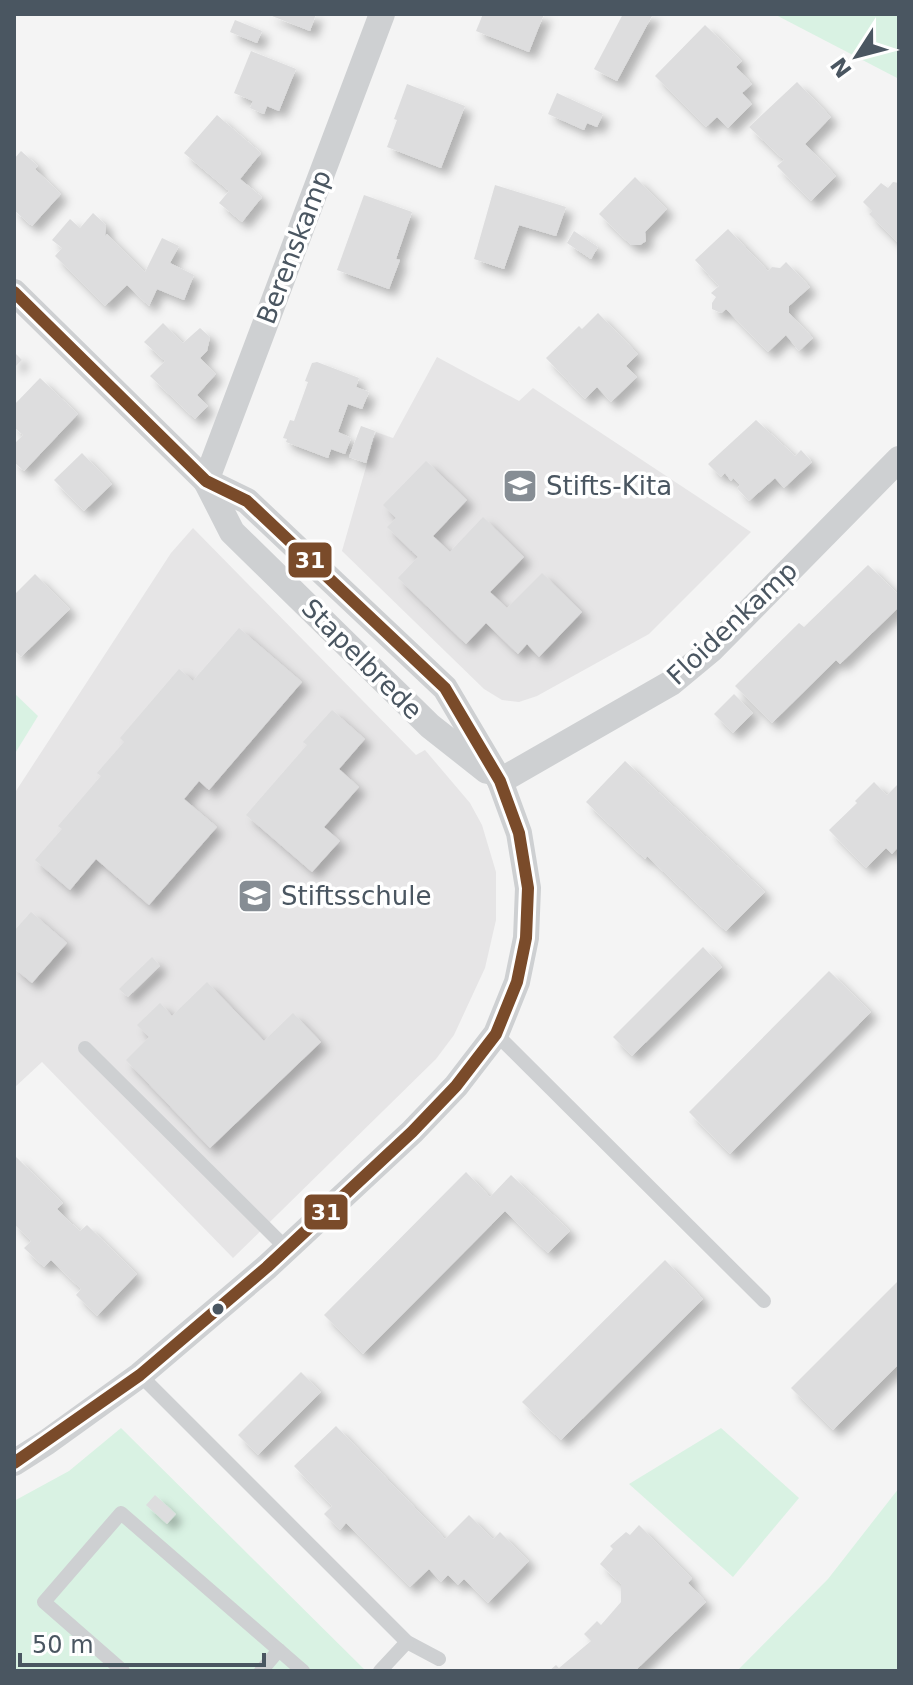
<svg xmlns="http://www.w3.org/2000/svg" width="913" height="1685" viewBox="0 0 913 1685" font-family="'DejaVu Sans',sans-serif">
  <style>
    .education { fill: #e6e5e6 }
    .green { fill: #d9f2e3 }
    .building { fill: #ddddde; filter: url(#shadow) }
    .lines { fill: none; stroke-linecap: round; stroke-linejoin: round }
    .lane { stroke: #ced0d2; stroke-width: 14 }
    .street { stroke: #ced0d2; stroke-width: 26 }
    .bus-1-casing { stroke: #fff; stroke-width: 18 }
    .bus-1 { stroke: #7a4b2a; stroke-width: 12 }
    .bus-dot { fill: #4a5661; stroke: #fff; stroke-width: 3 }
    .labels { text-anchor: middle; stroke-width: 7; stroke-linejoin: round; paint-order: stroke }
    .street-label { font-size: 26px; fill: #4a5661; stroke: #fff }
    .poi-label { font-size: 26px; fill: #4a5661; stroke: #fff; text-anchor: start }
    .line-badge { stroke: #fff; stroke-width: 3 }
    .badge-label { font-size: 22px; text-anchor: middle; font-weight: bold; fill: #fff }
  </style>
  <defs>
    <filter id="shadow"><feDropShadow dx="7" dy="7" stdDeviation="4" flood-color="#0004"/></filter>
  </defs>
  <rect width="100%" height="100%" fill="#f4f4f4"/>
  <!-- education -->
  <g class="education">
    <polygon points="437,357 519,401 533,388 751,532 649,634 537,696 519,702 502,700 484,689 342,551 376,432 393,438"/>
    <polygon points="193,528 416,755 425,750 470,803 482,825 496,872 496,920 485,968 454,1035 436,1059 233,1258 42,1062 14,1088 14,794 171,553"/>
  </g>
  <!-- green -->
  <g class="green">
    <polygon points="774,14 899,14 899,79"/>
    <polygon points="14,693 38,716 14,755"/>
    <polygon points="121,1428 366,1671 14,1671 14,1501 69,1471"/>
    <polygon points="721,1428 799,1498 733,1577 629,1484"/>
    <polygon points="899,1488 899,1671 737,1671 828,1579"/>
  </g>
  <!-- building -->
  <g class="building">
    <polygon points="267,14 316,14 310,31"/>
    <polygon points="483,14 544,14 529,52 476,31"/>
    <polygon points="623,14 653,14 617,81 594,69"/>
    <polygon points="235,20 262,31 257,43 230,32"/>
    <polygon points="705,25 742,61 736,67 752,84 742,93 752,104 728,128 717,117 706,127 655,76"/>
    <polygon points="251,51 296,69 279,111 267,106 264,114 250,108 253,101 234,93"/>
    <polygon points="797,82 831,117 805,144 836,176 811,201 777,166 784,160 749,127"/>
    <polygon points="407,84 465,106 441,168 387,147 397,120 394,119"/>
    <polygon points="557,93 603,114 597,127 587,123 584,130 548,114"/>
    <polygon points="217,115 261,153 240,179 262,197 242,222 219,203 229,191 184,153"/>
    <polygon points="21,151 38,166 35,169 61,194 32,226 14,210 14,159"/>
    <polygon points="635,177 667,209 645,232 646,241 640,245 631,245 599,214"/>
    <polygon points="893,182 899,183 899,244 869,214 872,211 863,202 881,183 888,188"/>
    <polygon points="495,185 566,207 556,236 519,225 504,269 474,259"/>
    <polygon points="364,195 412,212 396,259 400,260 389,289 337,270"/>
    <polygon points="93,213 106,225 105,236 107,234 145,272 162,238 179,246 170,263 194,275 184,300 157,289 149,306 127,285 105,306 55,256 62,248 52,240 70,219 80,228"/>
    <polygon points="728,229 768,271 772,267 780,268 786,262 810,287 789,306 789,313 813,338 799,351 786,335 768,352 726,309 721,313 712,309 712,303 716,297 711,293 719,286 695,260"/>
    <polygon points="574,231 598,247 591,259 567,243"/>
    <polygon points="598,313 638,354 626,366 637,377 611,402 597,387 585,399 546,358 579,326 582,329"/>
    <polygon points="163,323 183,343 200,328 210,337 207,351 200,358 216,374 197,395 208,406 195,419 150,376 165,361 144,342"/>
    <polygon points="14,352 22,360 14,368"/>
    <polygon points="317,362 359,378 356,387 369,392 362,409 348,404 338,432 351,438 345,454 331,449 328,458 286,442 287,439 283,438 290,420 294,421 308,382 305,381 312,363"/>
    <polygon points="40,378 78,414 24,471 14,462 14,444 23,435 14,427 14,405"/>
    <polygon points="756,420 795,456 801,450 812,462 784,488 775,478 749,501 737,488 740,485 733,478 731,481 725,473 721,477 708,464"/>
    <polygon points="361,426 375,431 366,463 349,457"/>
    <polygon points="82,453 112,484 84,511 54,480"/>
    <polygon points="426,461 467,500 433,536 450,552 483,517 524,557 490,592 507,608 542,573 582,612 539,657 527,644 518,654 486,623 466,644 398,578 418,557 387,527 396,518 383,505"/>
    <polygon points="868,565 899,595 899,607 840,664 836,660 772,723 735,686 799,623 804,627"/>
    <polygon points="35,574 70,609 21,657 14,650 14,595"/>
    <polygon points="239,628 302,682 209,790 199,781 184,799 217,827 149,905 96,859 70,890 35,860 62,829 58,826 101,776 97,773 124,742 120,738 179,669 193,681"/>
    <polygon points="734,694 753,713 733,733 714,714"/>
    <polygon points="332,710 365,739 339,769 359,787 324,827 340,841 312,872 246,815 307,745 303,742"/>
    <polygon points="625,761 765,892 726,931 647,856 645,859 586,802"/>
    <polygon points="874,782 887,795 899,783 899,846 892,854 886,848 866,868 829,830 857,803 855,801"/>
    <polygon points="31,912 67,943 32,983 14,968 14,931"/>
    <polygon points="703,947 722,967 632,1056 613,1037"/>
    <polygon points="152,957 160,966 128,997 119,989"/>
    <polygon points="829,971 871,1012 730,1154 689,1112"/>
    <polygon points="207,982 264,1041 293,1013 321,1042 210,1148 126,1060 149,1037 137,1025 160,1003 172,1016"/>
    <polygon points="14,1155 63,1203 57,1209 71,1223 80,1231 87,1225 137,1274 97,1316 76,1295 81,1289 51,1260 44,1267 24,1248 31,1241 14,1224"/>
    <polygon points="466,1172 490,1197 511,1175 570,1231 548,1253 505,1211 363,1354 324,1315"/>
    <polygon points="665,1260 703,1299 561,1440 522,1402"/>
    <polygon points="899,1280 899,1364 833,1430 791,1388"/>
    <polygon points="301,1372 321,1392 258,1455 238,1435"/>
    <polygon points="336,1426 445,1539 469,1515 493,1539 500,1532 529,1561 488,1603 464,1579 458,1585 448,1575 441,1582 429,1569 410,1587 346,1523 340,1530 324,1514 332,1506 294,1466"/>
    <polygon points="155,1495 176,1514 167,1524 146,1505"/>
    <polygon points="639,1525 692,1578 688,1583 706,1602 635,1671 549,1671 556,1665 559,1668 591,1641 584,1634 597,1621 601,1625 621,1602 621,1584 600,1564 613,1549 610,1546 626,1532 630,1535"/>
  </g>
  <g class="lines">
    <!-- lane -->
    <g class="lane">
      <polyline points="496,1034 764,1301"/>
      <polyline points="85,1048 287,1249"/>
      <polyline points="140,1375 407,1642 439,1659"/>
      <polyline points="123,1671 44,1602 121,1513 303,1671"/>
      <polyline points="261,1671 279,1650"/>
      <polyline points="380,1671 407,1642"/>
    </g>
    <!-- street -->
    <g class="street">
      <polyline points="14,292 206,481 247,501 445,688 500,781 519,833 528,888 526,938 517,982 496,1034 456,1086 412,1132 267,1267 140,1375 47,1442 14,1463"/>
      <polyline points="206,481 382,14"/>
      <polyline points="206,481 232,532 430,726 487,771"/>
      <polyline points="500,781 671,683 712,649 899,459"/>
    </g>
    <!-- bus-1 casing -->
    <g class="bus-1-casing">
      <polyline id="bus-1" points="14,292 206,481 247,501 445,688 500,781 519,833 528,888 526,938 517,982 496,1034 456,1086 412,1132 267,1267 140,1375 14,1463"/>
    </g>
    <!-- bus-1 -->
    <use href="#bus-1" class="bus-1"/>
  </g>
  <!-- icons -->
  <defs>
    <g id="school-square" transform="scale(1.8)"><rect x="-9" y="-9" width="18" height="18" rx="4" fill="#868d94" stroke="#fff"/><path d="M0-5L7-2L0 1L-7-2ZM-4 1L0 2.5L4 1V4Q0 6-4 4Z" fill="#fff"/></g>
  </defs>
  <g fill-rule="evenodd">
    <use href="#school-square" x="520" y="486"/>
    <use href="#school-square" x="255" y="896"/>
  </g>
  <!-- markers -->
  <circle class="bus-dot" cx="218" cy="1309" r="7"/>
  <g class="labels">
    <!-- street labels -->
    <g class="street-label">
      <text transform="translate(294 247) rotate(-69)" y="9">Berenskamp</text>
      <text transform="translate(732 623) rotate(-43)" y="9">Floidenkamp</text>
      <text transform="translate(362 659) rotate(45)" y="9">Stapelbrede</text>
    </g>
    <!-- poi labels -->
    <g class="poi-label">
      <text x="546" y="495">Stifts-Kita</text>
      <text x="281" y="905">Stiftsschule</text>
    </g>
  </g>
  <g class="line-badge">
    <rect x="287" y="541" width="46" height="38" rx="8" fill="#7a4b2a"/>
    <rect x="303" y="1193" width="46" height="38" rx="8" fill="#7a4b2a"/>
  </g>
  <g class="badge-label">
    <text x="310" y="568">31</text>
    <text x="326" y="1220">31</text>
  </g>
  <!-- border -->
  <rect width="913" height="1685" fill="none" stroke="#4a5661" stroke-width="32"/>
  <!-- north arrow -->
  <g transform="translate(857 56) rotate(234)" stroke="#ffffff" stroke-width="6" paint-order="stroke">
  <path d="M0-6L14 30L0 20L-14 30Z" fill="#4a5661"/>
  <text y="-12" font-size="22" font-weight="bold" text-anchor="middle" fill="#4a5661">N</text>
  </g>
  <!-- scale -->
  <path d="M20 1653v12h244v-12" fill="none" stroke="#4a5661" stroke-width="4"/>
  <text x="32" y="1653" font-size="24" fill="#4a5661" stroke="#ffffff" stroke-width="6" paint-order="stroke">50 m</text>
</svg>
